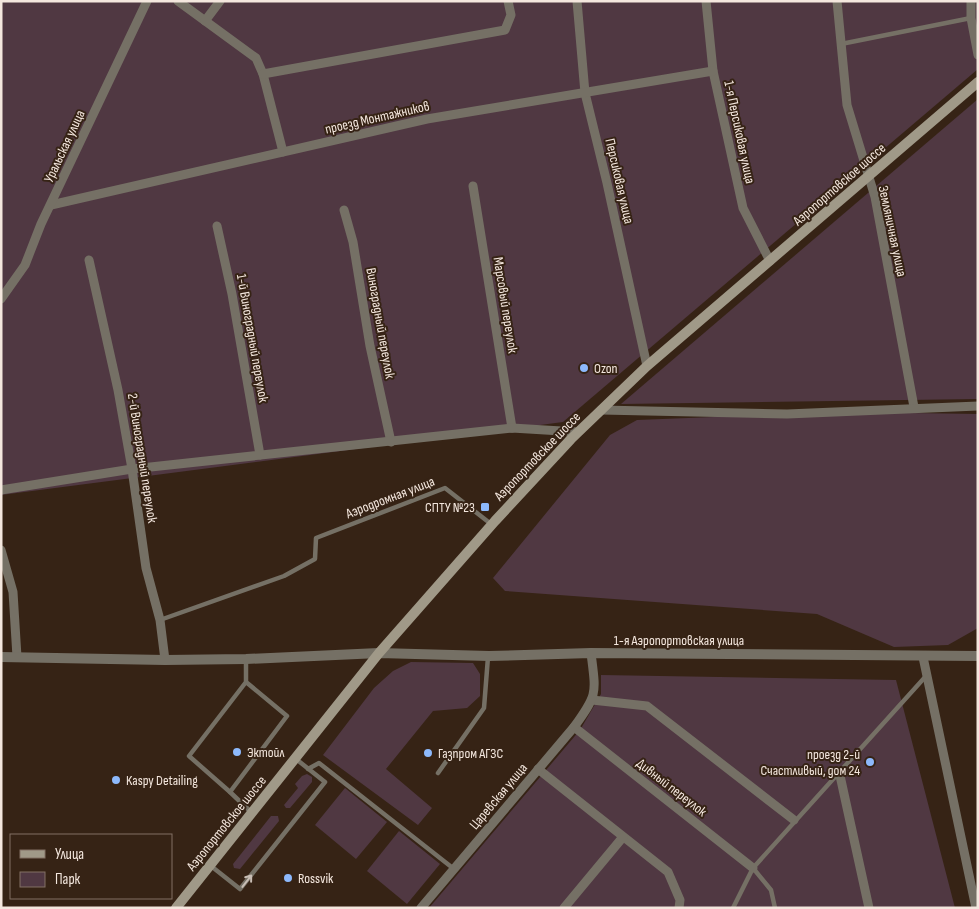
<svg xmlns="http://www.w3.org/2000/svg" width="979" height="909" viewBox="0 0 979 909" font-family="'Sofia Sans Condensed',sans-serif">
  <style>
    .green { fill: #503842 }
    .lines { fill: none; stroke-linecap: round; stroke-linejoin: round }
    .service { stroke: #757065; stroke-width: 4.5 }
    .minor { stroke: #757065; stroke-width: 9 }
    .tertiary { stroke: #757065; stroke-width: 10 }
    .secondary { stroke: #a09988; stroke-width: 10 }
    .oneway { stroke: #c8bdb4 }
    .poi-dot { fill: #8db9fc; stroke: #362315; stroke-width: 2 }
    .labels { text-anchor: middle; stroke-width: 4; stroke-linejoin: round; paint-order: stroke }
    .street-label { font-size: 14px; fill: #f4e7de; stroke: #362315 }
    .poi-label { font-size: 14px; fill: #f4e7de; stroke: #362315; text-anchor: start }
  </style>
  <rect width="100%" height="100%" fill="#362315"/>
  <!-- green -->
  <g class="green">
    <polygon points="1,1 978,1 978,69 563,422 1,495"/>
    <polygon points="978,99 978,399 621,404"/>
    <polygon points="843,412 978,414 978,628 948,645 894,647 817,614 505,591 493,578 610,435 637,420"/>
    <polygon points="411,662 473,663 480,674 480,696 467,708 433,711 386,769 432,808 418,825 323,755 374,688 393,671"/>
    <polygon points="601,675 896,680 955,908 429,908 580,730 601,694"/>
    <polygon points="307,774 312,777 312,782 290,808 286,808 284,805 298,788 295,784 302,776"/>
    <polygon points="345,788 387,822 356,859 315,825"/>
    <polygon points="271,816 278,816 279,821 240,869 234,868 233,864"/>
    <polygon points="399,831 440,864 407,904 367,871"/>
  </g>
  <g class="lines">
    <!-- service -->
    <g class="service">
      <polyline points="841,44 971,18"/>
      <polyline points="160,620 284,576 315,559 316,538 445,488 491,524"/>
      <polyline points="246,682 287,716 230,792 189,756 246,682 246,659"/>
      <polyline points="308,769 319,763 454,869"/>
      <polyline points="438,773 484,708 488,657"/>
      <polyline points="230,792 252,813"/>
      <polyline points="211,866 240,889 325,782 296,759"/>
      <polyline points="753,868 771,890 775,908"/>
      <polyline points="733,908 753,868 926,676"/>
    </g>
    <!-- minor -->
    <g class="minor">
      <polyline points="178,1 256,58 263,74 283,152"/>
      <polyline points="577,1 585,93 607,183 647,366"/>
      <polyline points="706,1 713,71 743,208 770,261"/>
      <polyline points="837,1 847,105 875,197 914,407"/>
      <polyline points="971,1 971,18 978,55"/>
      <polyline points="205,21 220,1"/>
      <polyline points="263,74 505,30 511,15 508,1"/>
      <polyline points="473,186 512,428"/>
      <polyline points="51,205 427,119 713,71"/>
      <polyline points="344,210 353,242 370,346 391,442"/>
      <polyline points="217,226 232,294 260,455"/>
      <polyline points="89,260 118,390 132,469 146,568 160,620 165,660"/>
      <polyline points="1,299 25,265 41,224 147,1"/>
      <polyline points="601,410 787,414 978,406"/>
      <polyline points="1,490 132,469 512,428 578,432"/>
      <polyline points="1,550 13,592 17,657"/>
      <polyline points="923,657 976,908"/>
      <polyline points="592,700 647,706 794,820"/>
      <polyline points="574,727 753,868"/>
      <polyline points="538,769 668,872 680,900 679,908"/>
      <polyline points="839,771 869,908"/>
      <path d="M421,908L574,727C598,694 596,694 591,653"/>
      <polyline points="564,908 623,837"/>
    </g>
    <!-- tertiary -->
    <polyline class="tertiary" points="1,657 165,660 246,659 379,653 489,656 591,653 978,656"/>
    <!-- secondary -->
    <polyline class="secondary" points="176,908 379,653 495,521 571,439 647,366 978,82"/>
  </g>
  <!-- one-way arrows -->
  <defs><path id="oneway-shaft" d="M-6 0H5M1.5-3L5.5 0L1.5 3" fill="none" stroke-width="1.6" stroke-linecap="round" stroke-linejoin="round" transform="scale(1.25)"/></defs>
  <use class="oneway" href="#oneway-shaft" transform="translate(247 881) rotate(-52)"/>
  <!-- markers -->
  <g class="poi-dot">
    <circle cx="584" cy="368" r="5"/>
    <rect x="480" y="502" width="10" height="10" rx="2.5"/>
    <circle cx="237" cy="752" r="5"/>
    <circle cx="428" cy="753" r="5"/>
    <circle cx="870" cy="762" r="5"/>
    <circle cx="116" cy="780" r="5"/>
    <circle cx="288" cy="878" r="5"/>
  </g>
  <g class="labels">
    <!-- street labels -->
    <g class="street-label">
      <text transform="translate(377 117) rotate(-13)" y="5">проезд Монтажников</text>
      <text transform="translate(740 132) rotate(78)" y="5">1-я Персиковая улица</text>
      <text transform="translate(64 146) rotate(-65)" y="5">Уральская улица</text>
      <text transform="translate(620 181) rotate(77)" y="5">Персиковая улица</text>
      <text transform="translate(839 184) rotate(-41)" y="5">Аэропортовское шоссе</text>
      <text transform="translate(893 231) rotate(78)" y="5">Земляничная улица</text>
      <text transform="translate(506 305) rotate(81)" y="5">Марсовый переулок</text>
      <text transform="translate(381 323) rotate(80)" y="5">Виноградный переулок</text>
      <text transform="translate(253 338) rotate(80)" y="5">1-й Виноградный переулок</text>
      <text transform="translate(537 456) rotate(-46)" y="5">Аэропортовское шоссе</text>
      <text transform="translate(143 458) rotate(81)" y="5">2-й Виноградный переулок</text>
      <text transform="translate(390 497) rotate(-21)" y="5">Аэродромная улица</text>
      <text x="679" y="645">1-я Аэропортовская улица</text>
      <text transform="translate(672 787) rotate(38)" y="5">Дивный переулок</text>
      <text transform="translate(498 796) rotate(-50)" y="5">Царевская улица</text>
      <text transform="translate(226 823) rotate(-51)" y="5">Аэропортовское шоссе</text>
    </g>
    <!-- poi labels -->
    <g class="poi-label">
      <text x="594" y="373">Ozon</text>
      <text x="475" y="512" text-anchor="end">СПТУ №23</text>
      <text x="247" y="757">Эктойл</text>
      <text x="438" y="758">Газпром АГЗС</text>
      <text x="860" y="759" text-anchor="end">проезд 2-й<tspan x="860" dy="16">Счастливый, дом 24</tspan></text>
      <text x="126" y="785">Kaspy Detailing</text>
      <text x="298" y="883">Rossvik</text>
    </g>
  </g>
  <!-- border -->
  <rect width="979" height="909" fill="none" stroke="#f4e7de" stroke-width="5"/>
  <!-- legend -->
  <rect x="10" y="834" width="162" height="65" fill="#362315" stroke="#827165"/>
  <rect x="20" y="850" width="25" height="8" fill="#a09988" stroke="#827165"/>
  <text x="55" y="859" font-size="15" fill="#f4e7de">Улица</text>
  <rect x="20" y="872" width="25" height="15" fill="#503842" stroke="#827165"/>
  <text x="55" y="884" font-size="15" fill="#f4e7de">Парк</text>
</svg>
